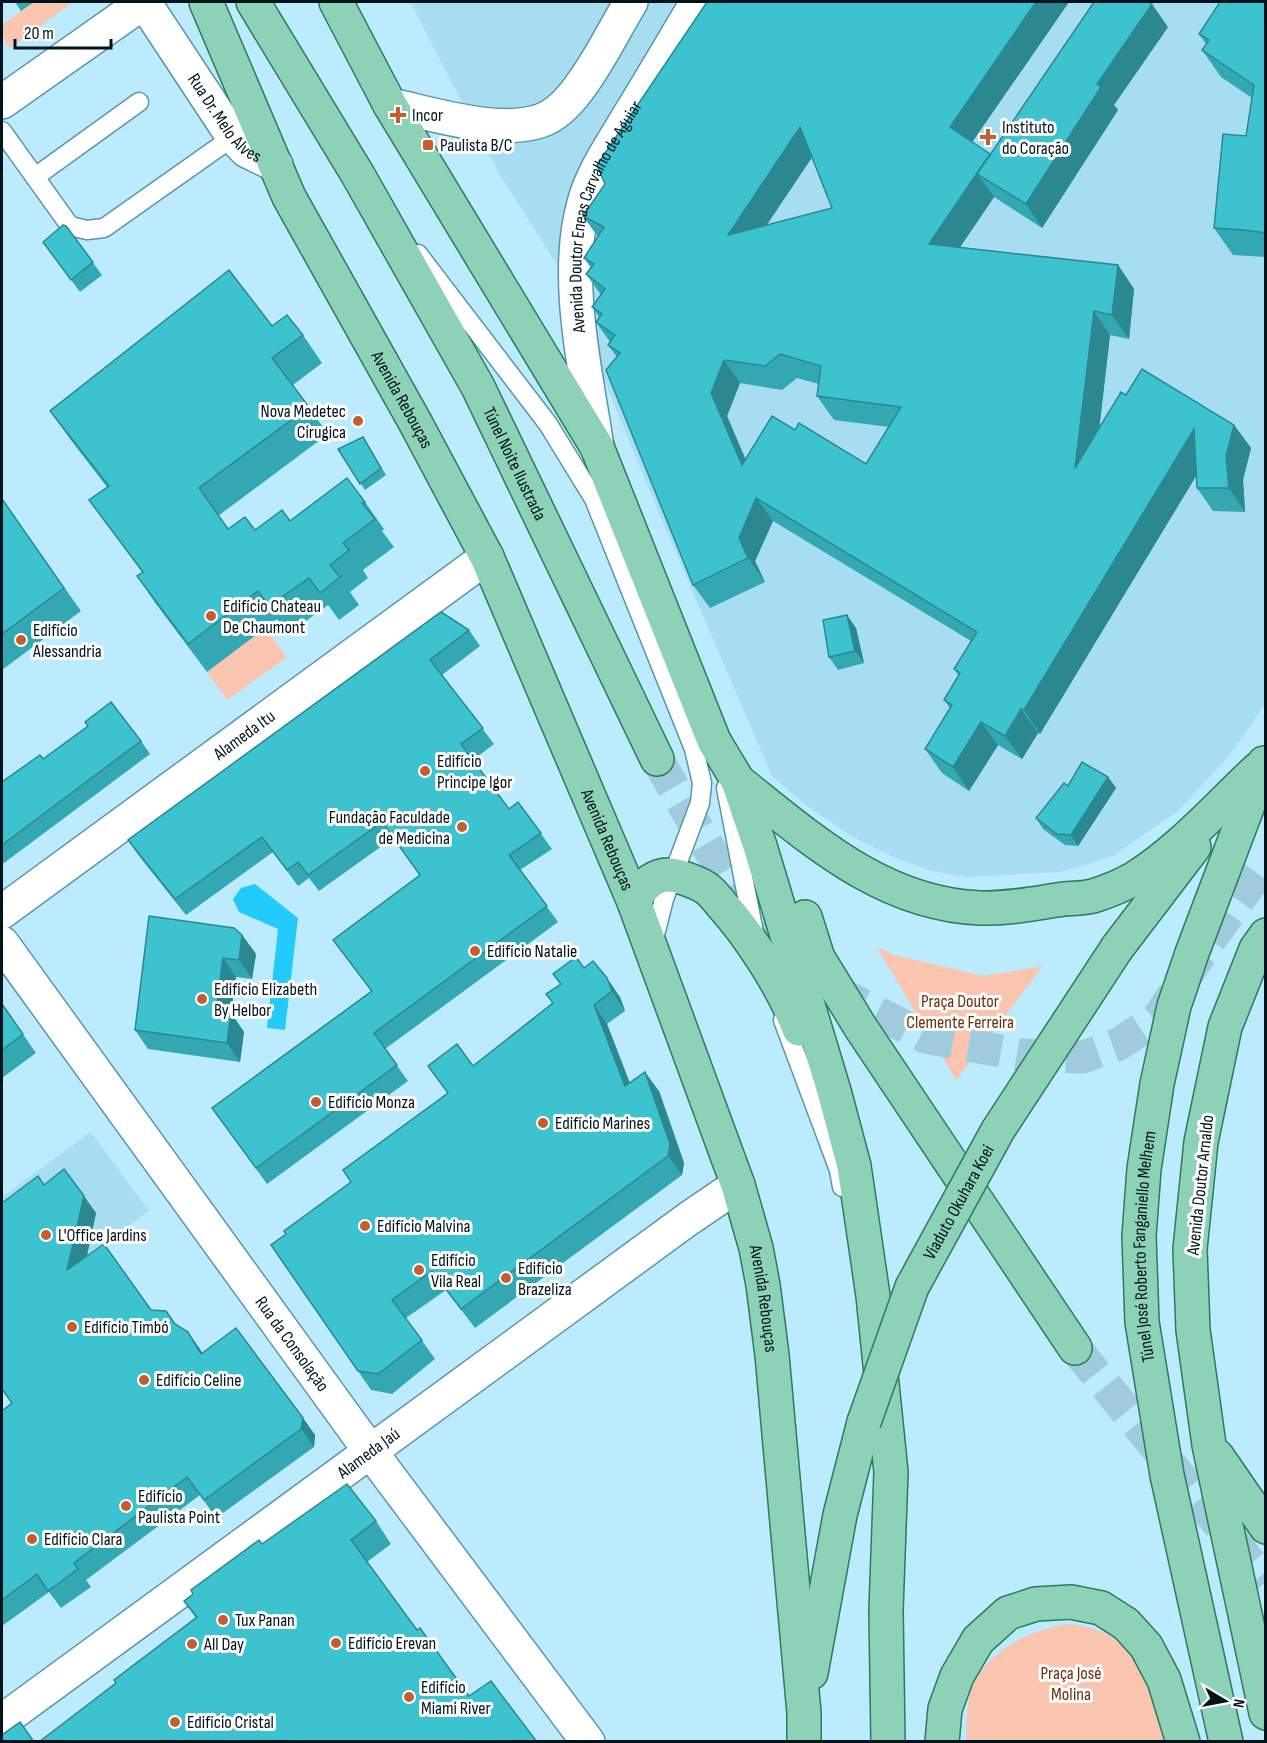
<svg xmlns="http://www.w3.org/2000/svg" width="1267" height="1743" viewBox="0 0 1267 1743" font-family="'Sofia Sans Condensed',sans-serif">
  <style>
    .built { fill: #a7ddf1 }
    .green { fill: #f9c5af }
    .water { fill: #22cbfb }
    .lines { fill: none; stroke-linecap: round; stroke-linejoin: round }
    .primary-tunnel { stroke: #a0cbdc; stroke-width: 33; stroke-dasharray: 33 16; stroke-linecap: butt }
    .service-casing { stroke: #5b95aa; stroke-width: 21 }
    .minor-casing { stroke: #5b95aa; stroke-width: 36 }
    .primary-casing { stroke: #2a7b61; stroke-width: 36 }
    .service { stroke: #fff; stroke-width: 18 }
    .minor { stroke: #fff; stroke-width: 33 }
    .primary { stroke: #8dd1b6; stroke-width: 33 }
    .primary-bridge-casing { stroke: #2a7b61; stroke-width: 36; stroke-linecap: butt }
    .primary-bridge { stroke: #8dd1b6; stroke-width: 33 }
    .wall { fill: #34a8b2; fill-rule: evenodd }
    .shaded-wall { fill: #2b8891 }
    .building { fill: #3dc3cf; stroke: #2b8891; stroke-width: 1.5; fill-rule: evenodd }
    .poi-dot { fill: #c45e2e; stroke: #fff; stroke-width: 2 }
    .labels { text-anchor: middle; stroke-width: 6; stroke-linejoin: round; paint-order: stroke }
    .street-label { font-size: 18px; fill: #00141c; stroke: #fff }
    .poi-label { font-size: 18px; fill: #00141c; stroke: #fff; text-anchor: start }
    .park-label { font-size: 18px; fill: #6f2d0b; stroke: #fff }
  </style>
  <rect width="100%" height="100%" fill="#bcebfe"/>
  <!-- built -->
  <g class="built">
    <polygon points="410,2 1265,2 1265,704 1229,756 1178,811 1113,856 1086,865 1060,872 965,877 928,870 891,856 851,836 807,806 772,776 661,518 556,263 500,175"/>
    <polygon points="91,1132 149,1211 2,1317 2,1197"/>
  </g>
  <!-- green -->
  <g class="green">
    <polygon points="34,2 73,2 10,48 2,36 2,25"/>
    <polygon points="265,628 287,657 227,700 207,672"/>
    <polygon points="876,946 894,955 983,976 1043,966 956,1080"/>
    <path d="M1073,1624C1097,1628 1115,1636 1134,1652L1176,1742H966C967,1726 966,1709 970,1694C981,1653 1034,1626 1073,1624Z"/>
  </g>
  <!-- water -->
  <polygon class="water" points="255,884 298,918 285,1030 267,1028 278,929 239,912 233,899 241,888"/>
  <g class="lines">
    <!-- primary-tunnel -->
    <g class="primary-tunnel">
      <polyline points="657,759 711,852 756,921 833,990 925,1037 1022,1055 1083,1057 1119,1044 1158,1018 1212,937 1266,862"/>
      <polyline points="1075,1348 1266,1582"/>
    </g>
    <!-- service casing -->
    <g class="service-casing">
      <g id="service">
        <polyline points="2,131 70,226 87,230 104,228 233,137"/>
        <polyline points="35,177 139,102"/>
        <polyline points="418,254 548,424 594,499 694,749 702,783 700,803 664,899 653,943"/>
        <polyline points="726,788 755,938"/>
        <polyline points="783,1020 839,1170 842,1187"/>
      </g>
    </g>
    <!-- minor casing -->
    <g class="minor-casing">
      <g id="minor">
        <path id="s1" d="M144,2L233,137L247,151L276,165"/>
        <polyline points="2,102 144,2"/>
        <path d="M390,105C434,114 497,135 540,121C558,115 574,96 584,81C602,56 615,28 631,2"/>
        <path id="s2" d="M597,447C586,372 563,277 584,203C592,173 611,146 627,119C651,80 674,41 697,2"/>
        <path id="s3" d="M2,912L487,557"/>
        <path id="s4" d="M2,943L370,1451L588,1742"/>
        <path id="s5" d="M2,1721L688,1219L738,1185"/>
      </g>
    </g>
    <!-- primary casing -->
    <g class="primary-casing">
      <g id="primary">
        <path id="s6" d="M206,2L289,197L415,422L487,557L634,902L738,1185L756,1248L763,1285L772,1355L804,1713V1742"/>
        <path id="s7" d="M253,2L358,175L478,387L657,759"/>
        <polyline points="336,2 390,105 597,447 714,741 738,781 760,846 834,1091 854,1166 873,1296 891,1472 886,1610 888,1742"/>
        <path d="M738,781C811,839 882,904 980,908C1006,909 1031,904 1057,900C1068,898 1081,899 1093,896C1106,892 1123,885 1135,878C1181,849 1218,806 1258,769"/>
        <path d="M634,902C642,885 656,871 677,876C687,879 697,882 706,888C712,892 717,899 722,905C750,936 785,990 799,1029"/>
        <polyline points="805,917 818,958 861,1028 1075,1348"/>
        <polyline points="1266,935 1256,949 1225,1027 1201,1142 1190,1249 1193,1330 1209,1445 1266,1713"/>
        <polyline points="1117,948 1194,847"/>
        <polyline points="1217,1456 1266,1527"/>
        <polyline points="811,1673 840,1515 864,1422"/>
        <polyline points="942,1742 945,1709 957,1676 978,1640 1008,1613 1036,1604 1071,1602 1101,1608 1126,1624 1146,1646 1164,1680 1183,1742"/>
        <path id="s8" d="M1226,1742L1167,1475L1142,1322L1139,1236L1144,1169L1157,1084L1174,1006L1192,953L1264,763"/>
      </g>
    </g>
    <!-- service -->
    <use href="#service" class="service"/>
    <!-- minor -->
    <use href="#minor" class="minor"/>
    <!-- primary -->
    <use href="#primary" class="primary"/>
    <!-- primary-bridge casing -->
    <g class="primary-bridge-casing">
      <g id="primary-bridge">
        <path id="s9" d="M864,1422L912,1287L998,1130L1117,948"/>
      </g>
    </g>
    <!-- primary-bridge -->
    <use href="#primary-bridge" class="primary-bridge"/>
  </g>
  <!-- wall -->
  <g class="wall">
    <polygon points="15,2 34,2 21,11"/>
    <path d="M707,2H1069L972,142L990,154L1168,27L1114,105L1118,110L1042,228L994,197L960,247L1118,265L1134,289L1129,339L1110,335L1099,429L1126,395L1234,425L1251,448L1243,480L1245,512L1213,511L1197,488L1196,476L1040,734L1038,733L1022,759L998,745L969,791L942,773L925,749L950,708L944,700L959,676L954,669L971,641L773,521L755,561L765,582L710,608L693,585L617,357L608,345L610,342L596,322L599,317L592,307L601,295L586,274L591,268L584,258L598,237L583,216L605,184ZM812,157L832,208L767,225ZM797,378L819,384L817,396L834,420L889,427L866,464L795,430L745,459L727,416L740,383L782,390Z"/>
    <polygon points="1266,2 1266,257 1233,255 1214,228 1246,136 1252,98 1221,77 1202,50 1206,44 1199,34"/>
    <polygon points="66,226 102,275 80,292 43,242"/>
    <polygon points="272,326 303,335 322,363 293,385 328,434 218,516 228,529 255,530 365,502 384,529 382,531 394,547 363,570 368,578 350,592 359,605 339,620 328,605 288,634 277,619 207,672 156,604 137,576 142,572 89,500 107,487 70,439 50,411"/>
    <polygon points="363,437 386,475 365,490 338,449"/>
    <polygon points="2,499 81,611 2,670"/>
    <polygon points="856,628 864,663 838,670 829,657"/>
    <polygon points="469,630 480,646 442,675 494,744 473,760 509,809 518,802 552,849 520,870 558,922 385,1049 408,1081 267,1184 212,1108 371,991 333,940 420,875 393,838 319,891 309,878 298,886 273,852 186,915 139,856 128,840"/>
    <polygon points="141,741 150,754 4,863 2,863 2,782 43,759"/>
    <polygon points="1108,777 1116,788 1078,846 1065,845 1043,829 1036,818 1068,786"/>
    <polygon points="242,935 256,954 252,979 236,977 231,1013 244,1032 240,1062 148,1049 135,1030"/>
    <polygon points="584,968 620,997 625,1011 607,1024 630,1083 659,1091 684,1163 682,1175 475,1328 446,1290 406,1318 435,1359 392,1394 371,1390 358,1371 351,1182 448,1093 428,1066 473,1066 552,1003 560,984 553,974"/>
    <polygon points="2,1004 36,1053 2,1078"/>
    <polygon points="44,1185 96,1213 87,1256 151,1310 175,1324 203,1354 303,1418 315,1435 314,1447 216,1518 200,1495 86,1580 91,1587 61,1608 49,1592 2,1626 2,1411 12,1404"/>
    <polygon points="376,1521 391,1544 367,1562 417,1630 469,1696 116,1683 196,1618 184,1601 262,1544"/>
  </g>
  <!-- shaded-wall -->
  <g class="shaded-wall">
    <polygon points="1036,2 1069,2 966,151 950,127"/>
    <polygon points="1152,4 1168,27 1114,105 1118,110 1042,228 1026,204 1097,84"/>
    <polygon points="800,127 817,150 744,258 728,235"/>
    <polygon points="990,154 977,174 994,197 946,268 929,244"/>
    <polygon points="1118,265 1134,289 1129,339 1112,315"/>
    <polygon points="1094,311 1110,335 1092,492 1075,468"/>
    <polygon points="724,360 740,383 727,416 758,488 742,465 711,393"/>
    <polygon points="1234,425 1251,448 1243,480 1245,512 1229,488 1226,456"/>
    <polygon points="1194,429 1210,453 1040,734 1024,710"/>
    <polygon points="756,498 773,521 755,561 765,582 748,558 739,538"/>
    <polygon points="847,615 856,628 864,663 855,651"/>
    <polygon points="1021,709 1038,733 1022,759 1005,736"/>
    <polygon points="981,722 998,745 969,791 953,767"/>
    <polygon points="1108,777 1116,788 1078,846 1071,835"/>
    <polygon points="242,935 256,954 252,979 239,960"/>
    <polygon points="223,958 236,977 231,1013 244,1032 240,1062 227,1043 216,1011"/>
    <polygon points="607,978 620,997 625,1011 612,991"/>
    <polygon points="594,1005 607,1024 638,1105 625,1086"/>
    <polygon points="645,1072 659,1091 684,1163 682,1175 668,1156"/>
    <polygon points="84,1196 96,1213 80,1287 67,1270"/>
    <polygon points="188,1332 200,1349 214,1372 201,1354"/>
    <polygon points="303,1418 315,1435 314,1447 301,1429"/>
  </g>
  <!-- building -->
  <g class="building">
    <path d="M707,2H1036L950,127L990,154L929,244L1118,265L1112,315L1094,311L1075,468L1121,392L1126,395L1142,369L1234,425L1226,456L1229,488H1197L1194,429L1024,710L1021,709L1005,736L981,722L953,767L925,749L952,705L944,700L960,673L954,669L977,632L756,498L739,538L748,558L693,585L606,370L620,353L608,345L615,335L596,322L602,314L592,307L605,289L586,274L594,264L584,258L604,227L583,216L605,184L597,165ZM800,127L832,208L728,235ZM780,354L821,366L817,396L901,407L866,464L799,423L795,430L772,416L742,465L711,393L724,360L765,366Z"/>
    <polygon points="1094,2 1148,2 1152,4 1097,84 1101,87 1026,204 977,174"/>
    <polygon points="1220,2 1266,2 1266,233 1244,230 1214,228 1223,134 1246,136 1254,85 1202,50 1209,40 1199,34"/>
    <polygon points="63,225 66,226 93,262 71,280 43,242"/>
    <polygon points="229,270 272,326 287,315 303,335 272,358 309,407 199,488 228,529 245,517 255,530 282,510 290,521 347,478 365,502 362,503 375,519 343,543 349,550 330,565 340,577 320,593 309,578 269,606 258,591 188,644 137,576 143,572 89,500 109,486 50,411"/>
    <polygon points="363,437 381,468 360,484 338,449"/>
    <polygon points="2,499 64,588 2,634"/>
    <polygon points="441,612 469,630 430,660 483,728 461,744 509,809 518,802 541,833 509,855 547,906 374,1033 397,1065 256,1168 212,1108 372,991 333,940 420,875 382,822 308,875 298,862 287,870 262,837 175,899 128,840"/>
    <polygon points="847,615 855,651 829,657 823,620"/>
    <polygon points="111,702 141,741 2,845 2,782 40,755 43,759 88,726 85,722"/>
    <polygon points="1082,762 1108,777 1071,835 1057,834 1036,818 1064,783 1068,786"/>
    <polygon points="149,916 234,928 242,935 239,960 223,958 216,1011 231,1013 227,1043 135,1030"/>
    <polygon points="576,957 584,968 593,961 607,978 612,991 594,1005 625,1086 645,1072 670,1144 668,1156 461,1309 432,1271 392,1300 422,1340 378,1374 358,1371 271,1245 286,1234 284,1231 351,1182 343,1170 448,1093 428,1066 457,1044 473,1066 553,1003 546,994 561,984 553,974"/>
    <polygon points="2,1004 23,1034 2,1050"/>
    <polygon points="64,1169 84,1196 67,1270 104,1244 151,1310 166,1311 175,1324 188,1332 201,1354 236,1328 303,1418 301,1429 204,1500 187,1477 74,1563 78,1569 48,1591 37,1574 2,1600 2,1411 12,1403 2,1389 2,1203 38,1176 44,1185"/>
    <polygon points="347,1484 376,1521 351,1540 417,1630 420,1628 469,1696 491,1681 537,1742 39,1742 116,1683 114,1680 197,1617 184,1601 193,1594 191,1590 259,1540 262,1544"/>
    <polygon points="20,1722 34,1742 2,1742 2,1735"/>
  </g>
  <!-- markers -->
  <g class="poi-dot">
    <path d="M395 106h6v6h6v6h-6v6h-6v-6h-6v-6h6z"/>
    <path d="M985 128h6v6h6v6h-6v6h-6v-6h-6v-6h6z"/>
    <rect x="422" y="139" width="12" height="12" rx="3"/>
    <circle cx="358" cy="421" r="6"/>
    <circle cx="211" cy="616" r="6"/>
    <circle cx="21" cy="640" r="6"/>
    <circle cx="425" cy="771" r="6"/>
    <circle cx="462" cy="827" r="6"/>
    <circle cx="475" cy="951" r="6"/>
    <circle cx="202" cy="999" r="6"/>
    <circle cx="316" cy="1102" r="6"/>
    <circle cx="543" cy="1123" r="6"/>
    <circle cx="365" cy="1226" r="6"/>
    <circle cx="46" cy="1235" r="6"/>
    <circle cx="419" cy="1270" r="6"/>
    <circle cx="506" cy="1278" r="6"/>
    <circle cx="72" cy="1327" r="6"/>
    <circle cx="144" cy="1380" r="6"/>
    <circle cx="126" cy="1506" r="6"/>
    <circle cx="32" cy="1539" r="6"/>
    <circle cx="223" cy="1620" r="6"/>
    <circle cx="336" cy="1643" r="6"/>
    <circle cx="192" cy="1644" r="6"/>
    <circle cx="409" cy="1697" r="6"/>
    <circle cx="175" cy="1722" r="6"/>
  </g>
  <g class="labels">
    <!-- street labels -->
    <g class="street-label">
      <text dy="6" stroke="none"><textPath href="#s1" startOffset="142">Rua Dr. Melo Alves</textPath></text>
      <text dy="6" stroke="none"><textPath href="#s2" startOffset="238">Avenida Doutor Eneas Carvalho de Aguiar</textPath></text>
      <text dy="6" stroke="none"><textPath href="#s6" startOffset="444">Avenida Rebouças</textPath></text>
      <text dy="6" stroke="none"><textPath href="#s7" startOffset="531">Túnel Noite Ilustrada</textPath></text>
      <text dy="6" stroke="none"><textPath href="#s3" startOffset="300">Alameda Itu</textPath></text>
      <text dy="6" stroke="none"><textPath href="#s6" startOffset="930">Avenida Rebouças</textPath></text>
      <text transform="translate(1200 1185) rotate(-84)" y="6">Avenida Doutor Arnaldo</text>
      <text dy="6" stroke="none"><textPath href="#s9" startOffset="240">Viaduto Okuhara Koei</textPath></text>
      <text dy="6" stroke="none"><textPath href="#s8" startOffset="504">Túnel José Roberto Fanganiello Melhem</textPath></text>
      <text dy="6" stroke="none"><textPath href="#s6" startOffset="1416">Avenida Rebouças</textPath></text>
      <text dy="6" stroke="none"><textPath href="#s4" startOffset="495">Rua da Consolação</textPath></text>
      <text dy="6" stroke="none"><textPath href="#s5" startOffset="454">Alameda Jaú</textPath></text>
    </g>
    <!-- poi labels -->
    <g class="poi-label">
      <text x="412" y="121">Incor</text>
      <text x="1002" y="133">Instituto<tspan x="1002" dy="21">do Coração</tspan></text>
      <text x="440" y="151">Paulista B/C</text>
      <text x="346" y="417" text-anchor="end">Nova Medetec<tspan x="346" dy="21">Cirugica</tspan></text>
      <text x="223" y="612">Edifício Chateau<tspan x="223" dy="21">De Chaumont</tspan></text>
      <text x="33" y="636">Edifício<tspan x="33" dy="21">Alessandria</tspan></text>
      <text x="437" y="767">Edifício<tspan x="437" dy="21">Principe Igor</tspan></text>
      <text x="450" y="823" text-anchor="end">Fundação Faculdade<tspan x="450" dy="21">de Medicina</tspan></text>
      <text x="487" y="957">Edifício Natalie</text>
      <text x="214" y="995">Edifício Elizabeth<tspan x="214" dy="21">By Helbor</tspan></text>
      <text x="328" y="1108">Edifício Monza</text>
      <text x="555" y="1129">Edifício Marines</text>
      <text x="377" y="1232">Edifício Malvina</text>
      <text x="58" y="1241">L'Office Jardins</text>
      <text x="431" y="1266">Edifício<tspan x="431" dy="21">Vila Real</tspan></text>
      <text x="518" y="1274">Edifício<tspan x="518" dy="21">Brazeliza</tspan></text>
      <text x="84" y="1333">Edifício Timbó</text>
      <text x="156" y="1386">Edifício Celine</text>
      <text x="138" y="1502">Edifício<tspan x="138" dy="21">Paulista Point</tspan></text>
      <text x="44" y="1545">Edifício Clara</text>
      <text x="235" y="1626">Tux Panan</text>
      <text x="348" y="1649">Edifício Erevan</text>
      <text x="204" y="1650">All Day</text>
      <text x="421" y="1693">Edifício<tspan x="421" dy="21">Miami River</tspan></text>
      <text x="187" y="1728">Edifício Cristal</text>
    </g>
    <!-- park labels -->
    <g class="park-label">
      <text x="960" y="1007">Praça Doutor<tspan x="960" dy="21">Clemente Ferreira</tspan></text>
      <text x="1071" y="1679">Praça José<tspan x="1071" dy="21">Molina</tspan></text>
    </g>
  </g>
  <!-- border -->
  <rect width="1267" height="1743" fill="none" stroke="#00141c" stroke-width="6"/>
  <!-- north arrow -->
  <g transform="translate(1225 1701) rotate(100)" stroke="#ffffff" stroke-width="4.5" paint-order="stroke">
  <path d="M0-4.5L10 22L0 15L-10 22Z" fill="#00141c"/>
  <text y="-9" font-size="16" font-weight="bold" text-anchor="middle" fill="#00141c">N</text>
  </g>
  <!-- scale -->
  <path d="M15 39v9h96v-9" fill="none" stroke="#00141c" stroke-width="3"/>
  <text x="24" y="39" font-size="18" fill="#00141c" stroke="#ffffff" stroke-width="4.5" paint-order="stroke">20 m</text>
</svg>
